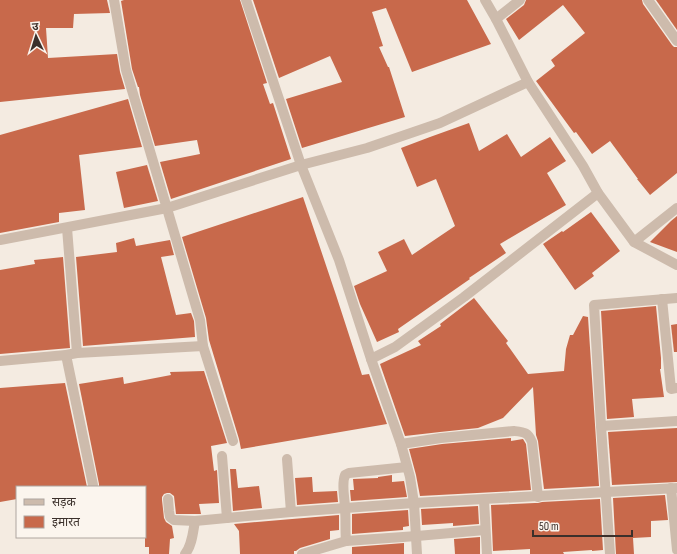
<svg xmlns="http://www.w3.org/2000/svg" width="677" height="554" viewBox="0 0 677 554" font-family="'Sofia Sans Condensed','Noto Sans Devanagari',sans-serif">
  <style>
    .building { fill: #c8694b }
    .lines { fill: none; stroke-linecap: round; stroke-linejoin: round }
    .minor { stroke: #cdbbac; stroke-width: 10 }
  </style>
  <rect width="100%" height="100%" fill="#f4ebe1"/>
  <!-- building -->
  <g class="building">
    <polygon points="0,0 107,0 110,13 74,14 73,28 46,28 48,58 117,54 120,72 125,89 0,102"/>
    <polygon points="124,0 240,0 267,83 263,84 270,104 273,103 291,159 171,199 160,162 200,154 197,140 155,146 140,95 139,87 138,87 132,69 121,1"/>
    <polygon points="253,0 467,0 491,44 412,72 386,8 372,12 383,46 379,47 388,67 389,67 405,117 302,148 286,99 342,82 330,56 279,78"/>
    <polygon points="526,0 642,0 643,4 672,45 674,47 677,47 677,173 650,195 637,179 638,179 610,141 592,154 576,132 574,133 536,81 555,66 551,60 585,33 563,5 519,40 506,19 524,5"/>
    <polygon points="656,0 677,0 677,30"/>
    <polygon points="128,99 142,147 79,155 85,210 59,213 59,222 0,233 0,135"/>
    <polygon points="469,123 479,151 507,134 521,157 550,137 566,161 547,173 566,205 500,244 506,253 469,278 470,279 398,329 399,332 377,342 360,304 354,286 387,271 378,252 404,239 412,255 455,226 436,179 417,187 401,148 430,137"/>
    <polygon points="147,165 158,201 124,208 116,172"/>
    <polygon points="303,197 336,295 362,375 369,374 387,424 241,449 239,439 209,340 206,318 182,237"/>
    <polygon points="591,212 620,251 592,273 594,276 575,290 543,244 562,231 563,232"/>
    <polygon points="677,216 677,252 650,242 671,221"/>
    <polygon points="134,238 136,246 170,240 174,255 161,257 176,315 191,313 194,321 195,337 83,346 76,257 117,252 116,243"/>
    <polygon points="63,257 70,348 0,354 0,270 35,264 34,260"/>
    <polygon points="474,298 508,341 506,343 528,374 564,371 566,349 570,335 573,335 583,316 588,317 599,486 544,489 538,441 536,435 533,387 503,418 478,428 440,432 405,436 380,364 421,345 418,341 441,326 440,324"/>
    <polygon points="656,306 661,358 661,369 660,369 664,397 632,399 634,417 607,419 601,311"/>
    <polygon points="677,324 677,352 674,352 671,325"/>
    <polygon points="204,371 227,443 211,446 214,471 217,470 219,503 199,504 201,514 176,514 174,496 170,493 167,493 164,494 162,497 162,500 164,518 166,522 172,526 174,538 170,539 169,554 149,554 149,547 145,547 145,487 99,487 99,484 79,384 123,377 124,384 171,375 170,372"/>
    <polygon points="65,383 87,487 17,487 17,499 0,502 0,388"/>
    <polygon points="677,428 677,482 612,485 608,432"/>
    <polygon points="511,438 511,441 523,439 526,444 531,490 420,496 416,475 409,449 442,444"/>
    <polygon points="230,469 236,469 238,488 259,486 262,508 233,511"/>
    <polygon points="392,475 392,482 404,481 407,497 351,501 350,490 354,490 353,479 378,478 378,477"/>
    <polygon points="312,477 313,492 337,491 338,502 297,505 295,478"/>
    <polygon points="665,495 668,520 651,521 651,537 633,538 634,554 616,554 613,498"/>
    <polygon points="600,499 603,550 592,551 592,550 563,552 564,554 530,554 530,549 493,551 491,505 535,503 538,503 542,502"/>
    <polygon points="478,506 479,524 453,526 453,523 422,525 421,509"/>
    <polygon points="408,510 409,526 403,527 403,530 352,534 352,514"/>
    <polygon points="339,515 339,530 330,531 330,539 300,548 296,551 294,551 294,554 240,554 239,531 234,524"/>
    <polygon points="480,537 480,554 455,554 454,539"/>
    <polygon points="404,543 404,554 352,554 352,547"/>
  </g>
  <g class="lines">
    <!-- minor -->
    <g class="minor">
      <polyline points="114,0 126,70 200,320 203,346 233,441"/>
      <polyline points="246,0 301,165 339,260 371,359 401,444 410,477 414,503 417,554"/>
      <polyline points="485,0 496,19 528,82 583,166 598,193 634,242 677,265"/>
      <polyline points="648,0 677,41"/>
      <polyline points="496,19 520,0"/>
      <polyline points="67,228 77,353"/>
      <polyline points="0,240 167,208 301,165 367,148 440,123 528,82"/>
      <polyline points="634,242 677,208"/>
      <polyline points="662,299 671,389 677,388"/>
      <polyline points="66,355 93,485"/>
      <polyline points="371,359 395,347 464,297 598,193"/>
      <polyline points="0,361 66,355 77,353 203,346"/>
      <polyline points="601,426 677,421"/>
      <path d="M401,444L441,438L514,431C524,432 528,432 532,442L538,497"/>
      <polyline points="222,456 227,518"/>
      <polyline points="287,459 291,512"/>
      <polyline points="671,488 677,550"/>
      <polyline points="168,499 169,511 170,517 174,520 195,521 291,512 414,503 677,488"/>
      <polyline points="484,500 487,554"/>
      <path d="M346,541C345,530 346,520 345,509C345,498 341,485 345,475L349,473L407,467"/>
      <path d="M185,554C192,546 193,532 195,521"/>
      <polyline points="302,554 346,541 417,536 485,530"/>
      <polyline points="610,554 601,426 594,305 677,298"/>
    </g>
  </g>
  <!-- legend -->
  <rect x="16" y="486" width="130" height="52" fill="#fbf5ee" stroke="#aea6a0"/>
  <rect x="24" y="499" width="20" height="6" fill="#cdbbac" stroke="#aea6a0"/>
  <text x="52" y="506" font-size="12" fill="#3b302b">सड़क</text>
  <rect x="24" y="516" width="20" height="12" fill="#c8694b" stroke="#aea6a0"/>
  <text x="52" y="526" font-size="12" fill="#3b302b">इमारत</text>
  <!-- north arrow -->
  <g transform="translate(36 36) rotate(356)" stroke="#fbf5ee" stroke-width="3" paint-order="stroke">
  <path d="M0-3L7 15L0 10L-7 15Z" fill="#3b302b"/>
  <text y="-6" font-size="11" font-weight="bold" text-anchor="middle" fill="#3b302b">उ</text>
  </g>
  <!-- scale -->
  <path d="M533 530v6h99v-6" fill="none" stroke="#3b302b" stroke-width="2"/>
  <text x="539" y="530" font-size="12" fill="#3b302b" stroke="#fbf5ee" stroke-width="3" paint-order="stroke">50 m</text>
</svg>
